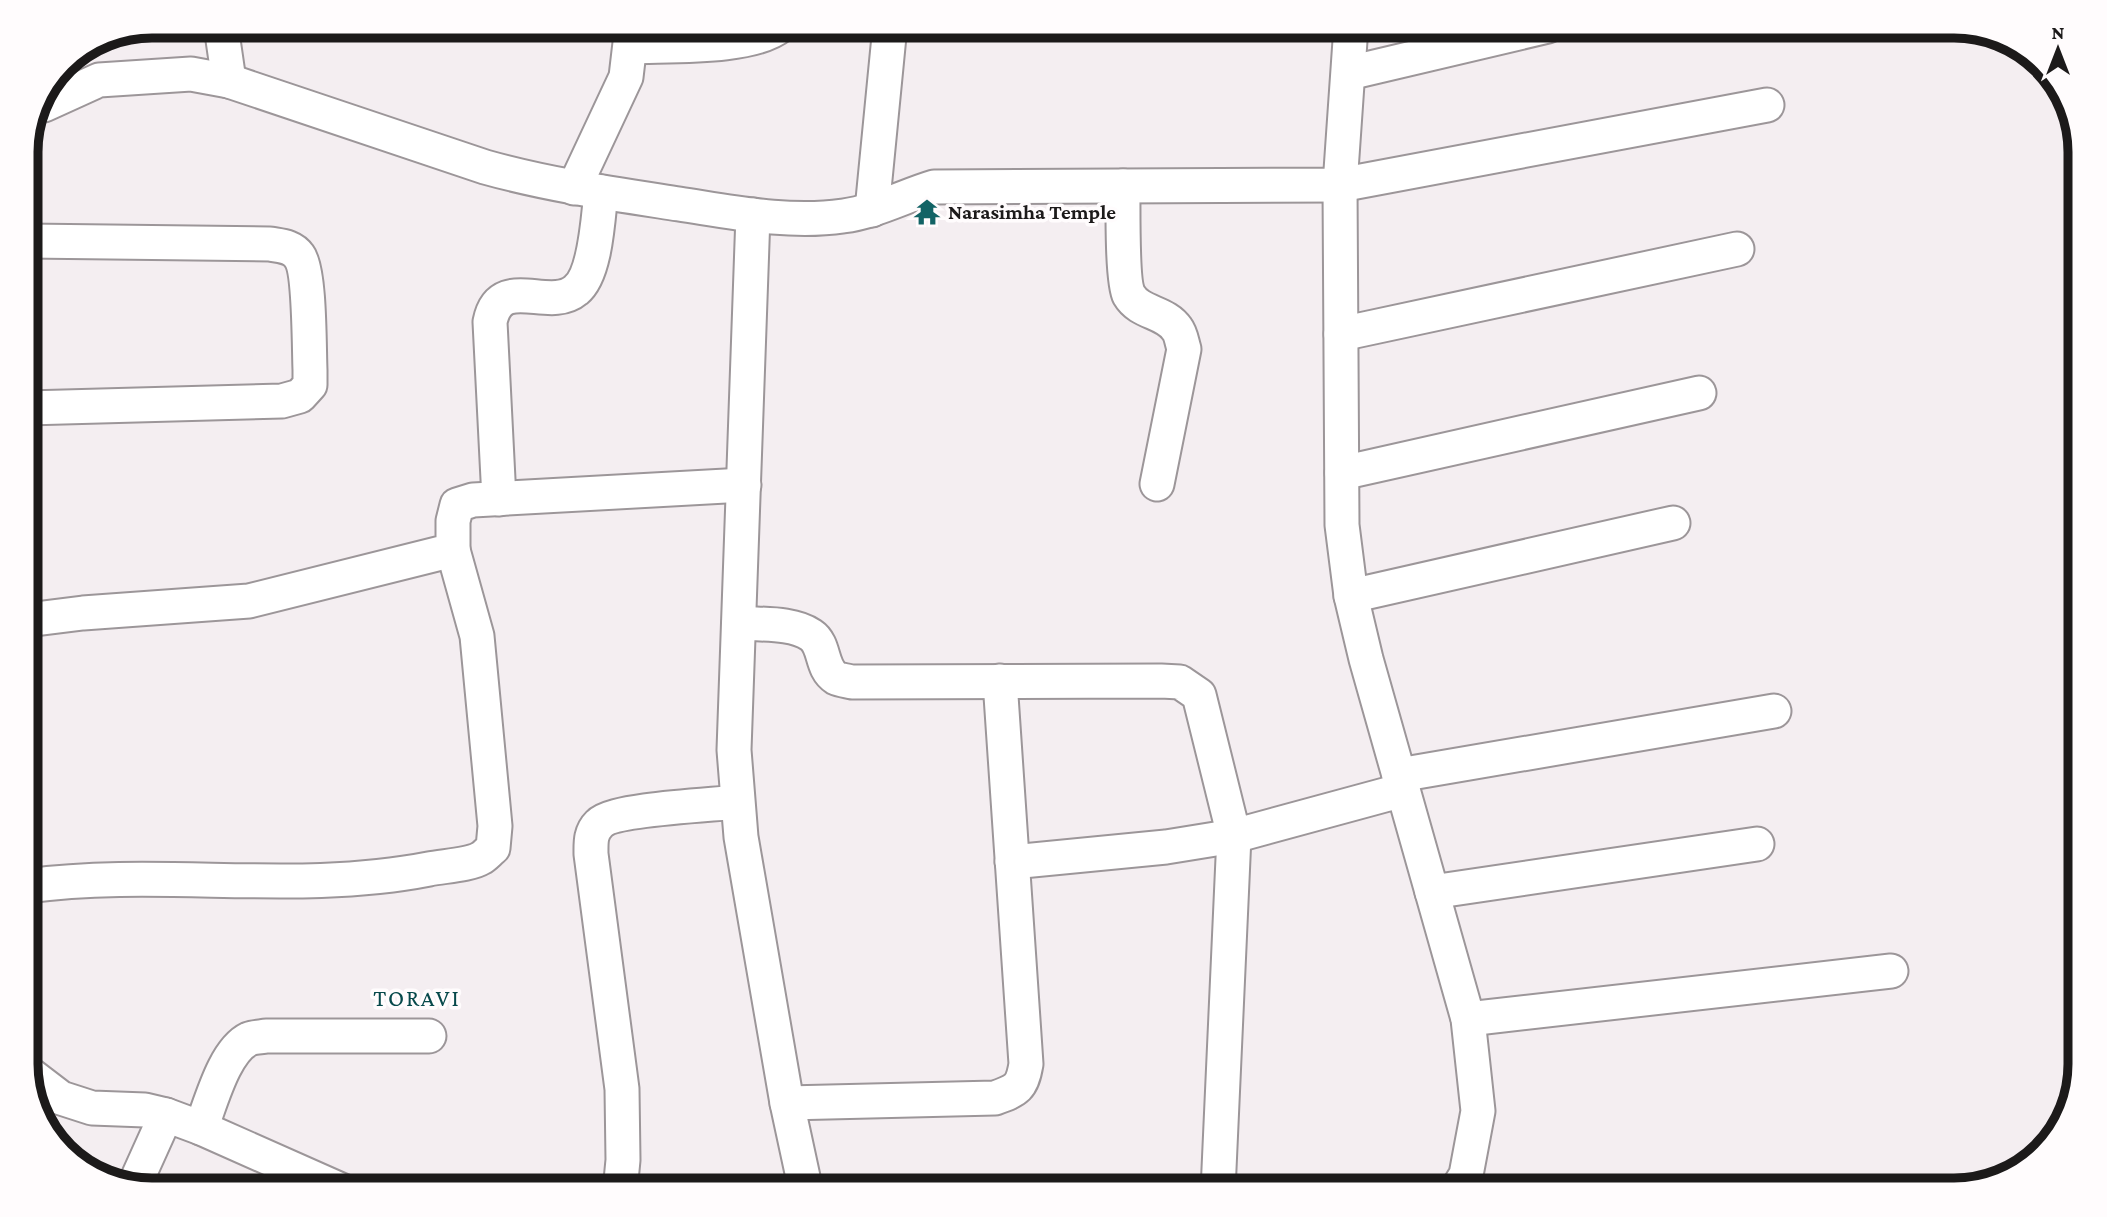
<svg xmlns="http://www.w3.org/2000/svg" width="2107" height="1217" viewBox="0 0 2107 1217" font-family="'Crimson Pro',serif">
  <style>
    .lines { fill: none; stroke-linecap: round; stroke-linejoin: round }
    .street-casing { stroke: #9c9699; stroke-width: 37 }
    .street { stroke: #fff; stroke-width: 33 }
    .labels { text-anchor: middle; stroke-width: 7; stroke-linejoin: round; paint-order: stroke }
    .poi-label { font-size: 21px; font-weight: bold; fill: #1c1a1a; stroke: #fffcfd; text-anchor: start }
    .quarter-label { font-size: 24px; letter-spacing: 2px; fill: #07494b; stroke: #fffcfd }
    .rim { fill: none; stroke: #1c1a1a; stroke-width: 9 }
  </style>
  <rect width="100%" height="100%" fill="#f4eef1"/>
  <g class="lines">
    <!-- street casing -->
    <g class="street-casing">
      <g id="street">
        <polyline points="221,26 229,81"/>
        <polyline points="1351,26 1340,185 1342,525 1351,596 1366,659 1468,1019 1478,1111 1466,1175 1456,1191"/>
        <path d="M631,47C668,45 752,49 780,26"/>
        <polyline points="1349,73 1548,26"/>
        <path d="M44,105L99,80L191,74L229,81L485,167C549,185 614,194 679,204C732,212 789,224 843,216C875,212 904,196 934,187L1340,185L1767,105"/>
        <path d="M1123,186C1123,206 1122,282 1129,295C1140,314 1165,311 1177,329C1181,334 1182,343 1184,349L1157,484"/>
        <polyline points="574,188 626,77 632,26"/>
        <polyline points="872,210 890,26"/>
        <polyline points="753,215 734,750 741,837 787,1103 806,1191"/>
        <path d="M27,241L270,244C281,246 292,246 299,256C310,270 309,348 310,370V385L300,396L282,401L27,408"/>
        <polyline points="1341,334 1737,249"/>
        <polyline points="1342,473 1699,393"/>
        <path d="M499,499L490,322C500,272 549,313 576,290C596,274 598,217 601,192"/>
        <polyline points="1351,596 1673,523"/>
        <polyline points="27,620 83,613 249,601 453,550 453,521 457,505 473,500 744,485"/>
        <path d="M739,623C761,625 792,622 811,635C826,645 820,668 836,678C840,680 848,681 852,682L1161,681L1180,682L1199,695L1234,836L1218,1191"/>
        <polyline points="1399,775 1774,711"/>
        <polyline points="1012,862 1166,847 1234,836 1403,790"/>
        <path d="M27,886C160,868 297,895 429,869C443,866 470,865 481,858C485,856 489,851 493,848L495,826L477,636L453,550"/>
        <polyline points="1432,892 1757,844"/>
        <polyline points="1468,1019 1891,971"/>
        <polyline points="27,1072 61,1098 92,1108 145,1110 166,1115 201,1128 343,1191"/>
        <path d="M787,1103L995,1098C1017,1090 1022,1088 1026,1064L1000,681"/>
        <path d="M201,1128C211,1103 224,1051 249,1039C254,1037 261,1037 266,1036H429"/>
        <polyline points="134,1186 166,1115"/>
        <path d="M620,1191L623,1160L622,1089L591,854C591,843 590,833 599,824C613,809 712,805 737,802"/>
      </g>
    </g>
    <!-- street -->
    <use href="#street" class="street"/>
  </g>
  <!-- icons -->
  <defs>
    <g id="temple-bare" transform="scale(2.1)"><path d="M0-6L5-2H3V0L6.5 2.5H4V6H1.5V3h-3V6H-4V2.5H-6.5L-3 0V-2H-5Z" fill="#126365" stroke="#fffcfd" stroke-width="2.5" paint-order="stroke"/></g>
  </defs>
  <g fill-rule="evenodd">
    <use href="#temple-bare" x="927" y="212"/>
  </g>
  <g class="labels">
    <!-- poi labels -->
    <g class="poi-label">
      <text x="948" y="219">Narasimha Temple</text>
    </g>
    <!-- quarter labels -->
    <g class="quarter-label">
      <text x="417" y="1006">TORAVI</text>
    </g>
  </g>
  <!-- crop -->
  <path d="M0 0H2107V1217H0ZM152 38H1954A114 114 0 0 1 2068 152V1064A114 114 0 0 1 1954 1178H152A114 114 0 0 1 38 1064V152A114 114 0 0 1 152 38Z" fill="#fffcfd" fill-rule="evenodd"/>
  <path class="rim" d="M152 38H1954A114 114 0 0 1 2068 152V1064A114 114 0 0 1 1954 1178H152A114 114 0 0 1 38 1064V152A114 114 0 0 1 152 38Z"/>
  <!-- north arrow -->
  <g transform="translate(2058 49)" stroke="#fffcfd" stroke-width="5" paint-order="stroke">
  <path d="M0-5L12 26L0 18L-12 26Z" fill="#1c1a1a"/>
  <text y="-10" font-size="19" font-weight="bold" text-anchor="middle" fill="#1c1a1a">N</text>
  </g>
</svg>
